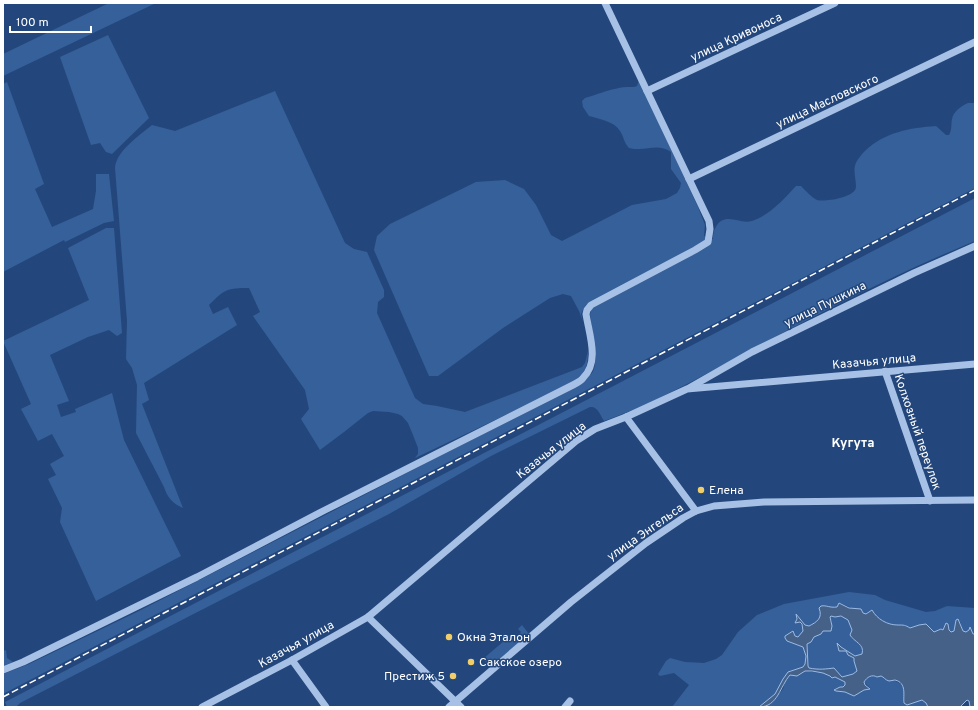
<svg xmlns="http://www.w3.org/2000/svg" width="978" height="710" viewBox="0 0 978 710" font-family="Overpass,sans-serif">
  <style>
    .green { fill: #36609a }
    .water { fill: #466188; stroke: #9bbce7; fill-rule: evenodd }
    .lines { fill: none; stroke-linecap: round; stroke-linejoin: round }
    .minor { stroke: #a7c1e6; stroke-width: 7 }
    .rail { stroke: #fff; stroke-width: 1.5; stroke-dasharray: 7 3; stroke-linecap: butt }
    .poi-dot { fill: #f1ce69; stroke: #23477c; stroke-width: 1.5 }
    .labels { text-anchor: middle; stroke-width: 3; stroke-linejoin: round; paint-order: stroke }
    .street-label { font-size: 12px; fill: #fff; stroke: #23477c }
    .poi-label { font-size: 12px; fill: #fff; stroke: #23477c; text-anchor: start }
    .neighbourhood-label { font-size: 13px; font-weight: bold; fill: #fff; stroke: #23477c }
  </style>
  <rect width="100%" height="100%" fill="#23477c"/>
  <!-- green -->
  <g class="green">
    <polygon points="109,3 156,3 3,76 3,54"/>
    <polygon points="108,35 149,118 112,154 106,152 100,143 91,145 60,57"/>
    <path d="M639,80L698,207L705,225L704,236L708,238L697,247L586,305L581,314L583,322L579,311L571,296L563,294L550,298L503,328L438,376H429L374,250L377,236L390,224L476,182L505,180L524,189L536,205L551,235L562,241L632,205L666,199L677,193L680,188L681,183L671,169V152C660,144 650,149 639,149C636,149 632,149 629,148C624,143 624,137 620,131C614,121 599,119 589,116L583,107L582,101L585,98C596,95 607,90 619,88C625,86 634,88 637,86Z"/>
    <polygon points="7,82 44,184 35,189 52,227 93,209 96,191 96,174 109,174 114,221 104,223 65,242 64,240 3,272 3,84"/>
    <path d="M275,91L345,243L354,249L367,252L384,290V297L378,302L377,313L415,398L423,404L437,406L465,412L582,367L585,363L588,351C588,371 583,375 567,386L415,458L418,454V448L413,435L408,423L402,416L398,414L389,412L373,411L368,413L344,432L320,450L301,419L309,409L305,390L253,316L260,312L249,288C227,288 225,289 209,305L213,314L228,307L237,325L144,383L149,400L142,404L183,508C173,504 167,497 164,487L136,433L137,385L132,368L126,359L127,321L115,168C116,151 140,135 152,125L175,131Z"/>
    <path d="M968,103H975V188L3,694V674L29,664L139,611L434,459L573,389C579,384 587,379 592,373C600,362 591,327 590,314L592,308L597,305L710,239H713C713,233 714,230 717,225C727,212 740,225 752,221C770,215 783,200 796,186H801C806,191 811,197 817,200C825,202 850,198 855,190C858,186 853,173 855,166C856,161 861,155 865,151C885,132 910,128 936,126L946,135H949C952,130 951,125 952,119C953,112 961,106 968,103Z"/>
    <path d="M975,198V241C902,271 831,307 762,344C710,371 659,402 604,421C600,415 598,406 590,407L491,456L389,514L20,703L16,707H7L5,702Z"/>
    <polygon points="106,228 114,228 122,333 117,336 109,330 88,337 50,355 69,401 57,405 61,417 76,412 75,409 112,393 124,440 181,556 96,601 60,522 62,508 48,479 56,475 50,464 64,456 52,434 38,441 21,409 31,404 3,341 89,300 68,248"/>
    <path d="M849,592L875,595L885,600L926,612L935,611L947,606L975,608V634H973L970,627L969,630L966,632L963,631L960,622L956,620L954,631L951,632L949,630L948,624L943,631L934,633L928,626L919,625L910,628C901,624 892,625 882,621C877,618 874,614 870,611L866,614L863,613L840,603L837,607L830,608L821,613C819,620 815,623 809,626L805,625L797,615L796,622H800L803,627V631L799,637L795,636L793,631L785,636L787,641L803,647L806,656L805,664L803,667L791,671L775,694L759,707H672L689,685L674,673L660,676L658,674L666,661L670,658L685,662L704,663L716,659L722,655L738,632L757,615L784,604Z"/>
    <path d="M831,616C850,616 853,621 852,639C858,642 865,648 862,654L855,656L838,645L837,647L841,650L846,651L848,655L854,658V661L857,671L853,674L842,677L834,668C826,669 819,670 809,668L808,666L807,644C811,642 812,638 815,636C819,633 820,635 823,631H831L832,623L830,617Z"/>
    <polygon points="522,625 529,634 491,668 483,659 511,635 515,638 521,632 518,629"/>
    <polygon points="6,650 7,658 13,662 3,666 3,651"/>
    <path d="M805,671L823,673L843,680L845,682V685L843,687L835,689L845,692L854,696L864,690L870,688L864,682C867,677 871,674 877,677L880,676L884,677L885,679C900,681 906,684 904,700L912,703C920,699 924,699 928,707H765L774,700L783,689L786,679L790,675Z"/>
  </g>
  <!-- water -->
  <path class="water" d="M839,603L849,608L861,609L863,613L866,614L872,610C877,619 887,625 898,625C904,625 905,625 910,628L919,625L926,624L934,632L941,629L943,630L946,623L948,624L949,630L951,632L954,631L956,620L958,619L963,631L966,632L969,630L970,627L973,634H975V707H970L969,701L967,700L960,707H928L926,703L922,700L907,705L904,703C903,695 907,683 895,680C893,680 891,681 889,681C885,680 884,677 881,676L877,677C872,674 867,677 864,682L865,685L870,689L864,690L854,696L845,692L836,691L834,690L840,687H843L845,685V682L835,677L832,678L830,676L823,673L812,671H805L797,676L790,675C780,686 778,707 759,707L775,694L783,679L788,672L803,667L805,664L806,656L803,647L787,641L785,638V636L793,631L795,636L798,637L803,631L802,624L800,622L795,623L797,619L796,614L805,625L809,626C817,622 823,618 819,608L821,606C827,605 829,608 837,607ZM831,616L835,617L841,616L848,620L852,630L850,635C854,642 865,644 862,654L855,656L841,647L837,643L839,651H846L848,655L854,658V661L857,671L853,674L842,677L834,668C826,669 819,670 809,668L808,666L807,644L811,642L814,637L821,634L823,631H831L832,626L830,617Z"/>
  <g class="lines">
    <!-- minor -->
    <g class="minor">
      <polyline points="647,91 835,3"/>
      <polyline points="689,179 975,42"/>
      <polyline points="885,371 930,501"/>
      <polyline points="689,388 752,352 914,273 975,246"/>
      <polyline points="626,417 696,511"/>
      <polyline points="368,617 461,707"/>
      <polyline points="292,660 326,707"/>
      <path d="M3,670L23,662L197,577L325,510L573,385C577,383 581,381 583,378C600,362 589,334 586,314L587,310L591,305L695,250L708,242L710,229L709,221L605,3"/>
      <polyline points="202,707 292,660 368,617 576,441 595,429 626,417 687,389 975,364"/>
      <polyline points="449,707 571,602 646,543 683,518 696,511 714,506 764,502 975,500"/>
      <polyline points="565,707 570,701"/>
    </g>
    <!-- rail -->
    <polyline class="rail" points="3,697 975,190"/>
  </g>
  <!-- markers -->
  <g class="poi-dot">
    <circle cx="701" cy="490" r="4"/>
    <circle cx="449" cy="637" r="4"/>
    <circle cx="471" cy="662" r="4"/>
    <circle cx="453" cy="676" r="4"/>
  </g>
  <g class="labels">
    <!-- street labels -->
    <g class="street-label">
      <text transform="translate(736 37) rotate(-25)" y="4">улица Кривоноса</text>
      <text transform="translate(827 101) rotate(-25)" y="4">улица Масловского</text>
      <text transform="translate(825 304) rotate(-26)" y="4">улица Пушкина</text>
      <text transform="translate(874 361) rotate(-5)" y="4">Казачья улица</text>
      <text transform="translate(918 432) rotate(71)" y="4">Колхозный переулок</text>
      <text transform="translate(551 450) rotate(-38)" y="4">Казачья улица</text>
      <text transform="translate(645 532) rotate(-35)" y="4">улица Энгельса</text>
      <text transform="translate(296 644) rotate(-29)" y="4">Казачья улица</text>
    </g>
    <!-- poi labels -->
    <g class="poi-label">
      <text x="709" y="494">Елена</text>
      <text x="457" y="641">Окна Эталон</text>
      <text x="479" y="666">Сакское озеро</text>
      <text x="445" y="680" text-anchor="end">Престиж 5</text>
    </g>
    <!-- neighbourhood labels -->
    <g class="neighbourhood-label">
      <text x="853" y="447">Кугута</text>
    </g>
  </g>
  <!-- border -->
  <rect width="978" height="710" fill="none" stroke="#ffffff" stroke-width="8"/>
  <!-- scale -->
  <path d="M10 26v6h81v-6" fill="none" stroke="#ffffff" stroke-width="2"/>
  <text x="16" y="26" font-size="12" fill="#ffffff" stroke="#23477c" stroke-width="3" paint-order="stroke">100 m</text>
</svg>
